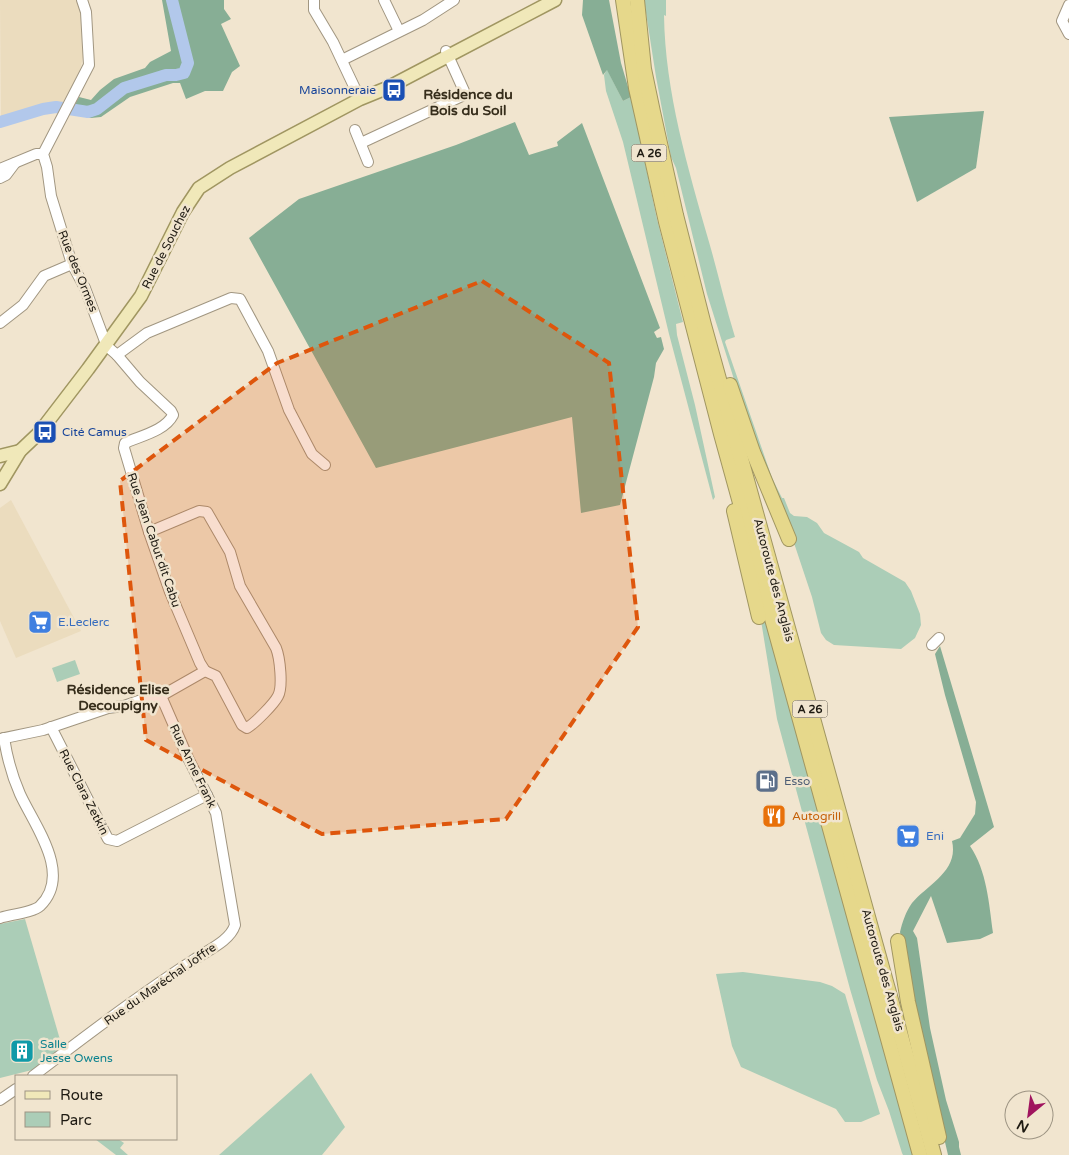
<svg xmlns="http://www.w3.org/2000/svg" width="1069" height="1155" viewBox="0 0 1069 1155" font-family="'Varela Round',sans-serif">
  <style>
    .built { fill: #ebdcbe }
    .green { fill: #abcdb7 }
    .forest { fill: #87ae95 }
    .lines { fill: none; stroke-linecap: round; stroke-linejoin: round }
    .river { stroke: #b2c8eb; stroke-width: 12 }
    .minor-casing { stroke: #a19681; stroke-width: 12 }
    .major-casing { stroke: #a09661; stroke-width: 15 }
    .highway-casing { stroke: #a09661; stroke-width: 16 }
    .minor { stroke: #fff; stroke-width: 10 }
    .major { stroke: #f0e8b9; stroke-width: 12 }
    .highway { stroke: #e6d88b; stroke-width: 14 }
    .marked { fill: #de560c; fill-opacity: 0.2; stroke: #de560c; stroke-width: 4; stroke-dasharray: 10 6; stroke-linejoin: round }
    .labels { text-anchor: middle; stroke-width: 5; stroke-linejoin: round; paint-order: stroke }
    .shield { fill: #f1e5cf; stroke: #5d574b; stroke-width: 1 }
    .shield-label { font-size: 11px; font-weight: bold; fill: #1e1a12 }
    .transit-label { font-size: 12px; fill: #164399; stroke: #f1e5cf; text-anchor: end }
    .street-label { font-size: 12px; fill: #1e1a12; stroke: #f1e5cf }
    .shop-label { font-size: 12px; fill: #366cbe; stroke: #f1e5cf; text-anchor: start }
    .service-label { font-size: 12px; fill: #4e5e75; stroke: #f1e5cf; text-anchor: start }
    .food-label { font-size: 12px; fill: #c56008; stroke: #f1e5cf; text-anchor: start }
    .culture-label { font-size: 12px; fill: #0d838f; stroke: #f1e5cf; text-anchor: start }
    .neighbourhood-label { font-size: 14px; font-weight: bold; fill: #362d1b; stroke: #f1e5cf }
  </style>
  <rect width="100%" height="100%" fill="#f1e5cf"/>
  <!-- built -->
  <g class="built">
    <polygon points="0,0 76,0 83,20 85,49 77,82 66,103 43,105 1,117"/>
    <polygon points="11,500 81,631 16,658 0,621 0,508"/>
  </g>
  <!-- green -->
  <g class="green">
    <path d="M644,0H666V16L664,15C665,92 688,168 709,242C718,273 725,305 735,337L726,340L725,342L772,478L782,498H784L790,513L794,516L807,517L817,523L824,533L859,552L863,558L905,582L911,591L920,614L921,625L915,638L901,649L834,645L826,640L821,633L812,597L792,537L751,433L707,294L676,168L671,157L656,77Z"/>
    <polygon points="607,69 623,101 631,97 657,219 683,322 676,324 677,335 695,405 715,497 713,500 669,334 623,142 606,91 604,75"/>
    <path d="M760,595C792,715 825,834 858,954C877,1021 893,1089 914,1155H903L902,1153L889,1111L877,1080L850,989L777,719L757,596Z"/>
    <polygon points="75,660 80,674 57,682 52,668"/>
    <polygon points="25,919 63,1050 40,1068 0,1078 0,924"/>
    <polygon points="743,972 820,982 832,986 845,994 880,1114 861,1122 845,1122 836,1109 741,1067 732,1046 716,974"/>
    <polygon points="311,1073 345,1127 322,1155 219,1155"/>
    <polygon points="95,1139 118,1139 124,1143 120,1148 128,1155 116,1155"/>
  </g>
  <!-- forest -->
  <g class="forest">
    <polygon points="162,0 224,0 224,9 231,19 221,24 240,66 232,72 223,91 205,91 186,99 180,83 173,83 130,97 101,117 91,118 70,114 79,97 91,100 100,90 114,79 145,68 150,62 171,51"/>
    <polygon points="583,0 609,0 621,63 631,97 623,101 607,70 603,75 582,15"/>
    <polygon points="984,111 976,168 917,202 889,117"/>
    <polygon points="515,122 529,155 558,146 557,142 582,123 660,328 654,332 657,338 661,337 664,349 656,363 654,377 620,505 581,513 572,417 376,468 249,238 299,199 456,145"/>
    <path d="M940,646L994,827L970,846C987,871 989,904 993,933L980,939L947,943L931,896L913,931L917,938L930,1028L946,1100L959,1142V1147L961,1155H948L921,1039C921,1026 915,1014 915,1000L900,932C902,923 906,911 912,903C928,884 959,871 952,841L960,838L975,814L976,802L945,695L935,654Z"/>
  </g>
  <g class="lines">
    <!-- river -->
    <polyline class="river" points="0,122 43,109 56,107 88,112 97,109 124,88 166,75 176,75 184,73 188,63 172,0"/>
    <!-- minor casing -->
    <g class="minor-casing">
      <g id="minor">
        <polyline points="82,0 86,12 89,65 43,154 47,167 51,196 72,264 85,288 106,344 109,348 117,355 147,333 231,298 240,299 268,351 289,410 312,454 325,465"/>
        <polyline points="314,0 314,10 333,42 360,99"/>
        <polyline points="384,0 399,31"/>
        <polyline points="1069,5 1062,21 1069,34"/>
        <polyline points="342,60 423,20 454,0"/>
        <polyline points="355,130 368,162"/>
        <polyline points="361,143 462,96 464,91 446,51"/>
        <polyline points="0,169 36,154 43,154"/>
        <polyline points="0,178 6,175 15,163"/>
        <polyline points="0,323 23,305 44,276 72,264"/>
        <path d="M117,355L140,382L171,411L173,415C165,431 140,436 125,443L124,448L149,532L170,592L200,663L205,671"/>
        <path d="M149,532L199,511L207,512L230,552L240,586L276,648C280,658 283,687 278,696C274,704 255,723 247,728L242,725L216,676L205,671"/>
        <polyline points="932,645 939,638"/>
        <polyline points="51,727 108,839 117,841 207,795"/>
        <polyline points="0,739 43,730 108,708 124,706 150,697 161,696 205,671"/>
        <path d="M0,918C9,915 34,912 40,906C73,874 34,825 20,794C12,776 7,757 4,738"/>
        <path d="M33,1076C86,1036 139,995 195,959C208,950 230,941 235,925L216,813L188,758L161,696"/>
        <polyline points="0,1100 16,1089"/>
      </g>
    </g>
    <!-- major casing -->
    <g class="major-casing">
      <g id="major">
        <polyline points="0,456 20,451"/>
        <polyline points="0,484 20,451 39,433 88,369 141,296 183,212 199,188 230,168 360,99 387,88 555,0"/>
      </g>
    </g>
    <!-- highway casing -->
    <g class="highway-casing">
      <g id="highway">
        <polyline points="623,0 636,88 666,222 721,434 920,1155"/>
        <polyline points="637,0 644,69 653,112 676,215 704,325 934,1155"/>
        <polyline points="730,385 753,452 789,539"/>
        <polyline points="734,511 759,617"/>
        <polyline points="898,941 908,1002 939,1137"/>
      </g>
    </g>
    <!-- minor -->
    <use href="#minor" class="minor"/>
    <!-- major -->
    <use href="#major" class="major"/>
    <!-- highway -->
    <use href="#highway" class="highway"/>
  </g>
  <!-- marked area -->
  <path class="marked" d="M482,281L609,363L638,627L506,819L322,834L146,740L120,481L277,363Z"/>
  <!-- icons -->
  <defs>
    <g id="bus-square" transform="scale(1.25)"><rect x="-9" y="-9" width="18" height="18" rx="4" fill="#1a4fb4" stroke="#f1e5cf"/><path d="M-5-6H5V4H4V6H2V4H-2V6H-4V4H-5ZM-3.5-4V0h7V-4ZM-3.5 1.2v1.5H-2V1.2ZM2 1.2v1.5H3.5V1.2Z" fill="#fff"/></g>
    <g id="supermarket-square" transform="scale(1.25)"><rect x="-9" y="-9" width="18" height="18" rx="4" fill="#3f7fe0" stroke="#f1e5cf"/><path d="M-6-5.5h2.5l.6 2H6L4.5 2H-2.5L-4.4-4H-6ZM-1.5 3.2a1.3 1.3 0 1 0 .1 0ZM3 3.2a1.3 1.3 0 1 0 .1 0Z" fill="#fff"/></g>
    <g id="fuel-square" transform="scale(1.25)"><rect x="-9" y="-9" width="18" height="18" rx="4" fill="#5c6f8a" stroke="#f1e5cf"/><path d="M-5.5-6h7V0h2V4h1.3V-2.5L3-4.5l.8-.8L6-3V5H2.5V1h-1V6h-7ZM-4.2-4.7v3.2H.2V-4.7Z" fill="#fff"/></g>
    <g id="restaurant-square" transform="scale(1.25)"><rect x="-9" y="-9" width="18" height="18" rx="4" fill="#e8710a" stroke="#f1e5cf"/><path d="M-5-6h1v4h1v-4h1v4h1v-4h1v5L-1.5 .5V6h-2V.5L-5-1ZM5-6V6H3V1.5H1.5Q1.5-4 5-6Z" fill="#fff"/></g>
    <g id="building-square" transform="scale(1.25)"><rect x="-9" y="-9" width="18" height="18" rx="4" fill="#0f9aa8" stroke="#f1e5cf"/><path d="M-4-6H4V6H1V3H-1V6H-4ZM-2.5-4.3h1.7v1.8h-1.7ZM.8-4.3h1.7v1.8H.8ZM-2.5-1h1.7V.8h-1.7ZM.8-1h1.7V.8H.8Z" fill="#fff"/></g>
  </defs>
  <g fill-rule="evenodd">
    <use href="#bus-square" x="394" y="90"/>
    <use href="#bus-square" x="45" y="432"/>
    <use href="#supermarket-square" x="40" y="622"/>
    <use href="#fuel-square" x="767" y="781"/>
    <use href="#restaurant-square" x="774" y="816"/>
    <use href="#supermarket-square" x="908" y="836"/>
    <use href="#building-square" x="22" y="1051"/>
  </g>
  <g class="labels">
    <!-- shield labels -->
    <g class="shield">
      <rect x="631.5" y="144.5" width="35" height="17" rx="4"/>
      <rect x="792.5" y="700.5" width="35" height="17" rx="4"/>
    </g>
    <g class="shield-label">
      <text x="649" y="157">A 26</text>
      <text x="810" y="713">A 26</text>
    </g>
    <!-- transit labels -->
    <g class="transit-label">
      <text x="376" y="94">Maisonneraie</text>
      <text x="62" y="436" text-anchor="start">Cité Camus</text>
    </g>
    <!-- street labels -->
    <g class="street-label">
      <text transform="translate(166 247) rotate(-63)" y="4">Rue de Souchez</text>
      <text transform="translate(78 271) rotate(68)" y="4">Rue des Ormes</text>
      <text transform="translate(154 540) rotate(71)" y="4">Rue Jean Cabut dit Cabu</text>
      <text transform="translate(774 580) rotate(75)" y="4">Autoroute des Anglais</text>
      <text transform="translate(193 766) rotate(64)" y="4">Rue Anne Frank</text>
      <text transform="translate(84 792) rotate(63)" y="4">Rue Clara Zetkin</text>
      <text transform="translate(883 970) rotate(74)" y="4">Autoroute des Anglais</text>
      <text transform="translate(160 984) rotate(-35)" y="4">Rue du Maréchal Joffre</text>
    </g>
    <!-- shop labels -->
    <g class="shop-label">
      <text x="58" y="626">E.Leclerc</text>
      <text x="926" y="840">Eni</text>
    </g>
    <!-- service labels -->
    <g class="service-label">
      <text x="784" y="785">Esso</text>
    </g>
    <!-- food labels -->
    <g class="food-label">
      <text x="792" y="820">Autogrill</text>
    </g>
    <!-- culture labels -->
    <g class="culture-label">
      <text x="40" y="1048">Salle<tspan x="40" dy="14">Jesse Owens</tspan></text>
    </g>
    <!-- neighbourhood labels -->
    <g class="neighbourhood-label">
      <text x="468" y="99">Résidence du<tspan x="468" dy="16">Bois du Soil</tspan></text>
      <text x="118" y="694">Résidence Elise<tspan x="118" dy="16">Decoupigny</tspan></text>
    </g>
  </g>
  <!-- legend -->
  <rect x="15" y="1075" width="162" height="65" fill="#f1e5cf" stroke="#9d9483"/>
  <rect x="25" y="1091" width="25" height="8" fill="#f0e8b9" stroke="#9d9483"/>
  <text x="60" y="1100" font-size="15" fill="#1e1a12">Route</text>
  <rect x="25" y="1112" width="25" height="15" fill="#abcdb7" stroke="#9d9483"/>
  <text x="60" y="1125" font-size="15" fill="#1e1a12">Parc</text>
  <!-- north arrow -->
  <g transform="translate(1029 1115) rotate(209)"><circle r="24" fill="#f1e5cf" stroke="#9d9483"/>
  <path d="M0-4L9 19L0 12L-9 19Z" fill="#a0145e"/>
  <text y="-8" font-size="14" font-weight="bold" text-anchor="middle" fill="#1e1a12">N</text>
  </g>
</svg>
